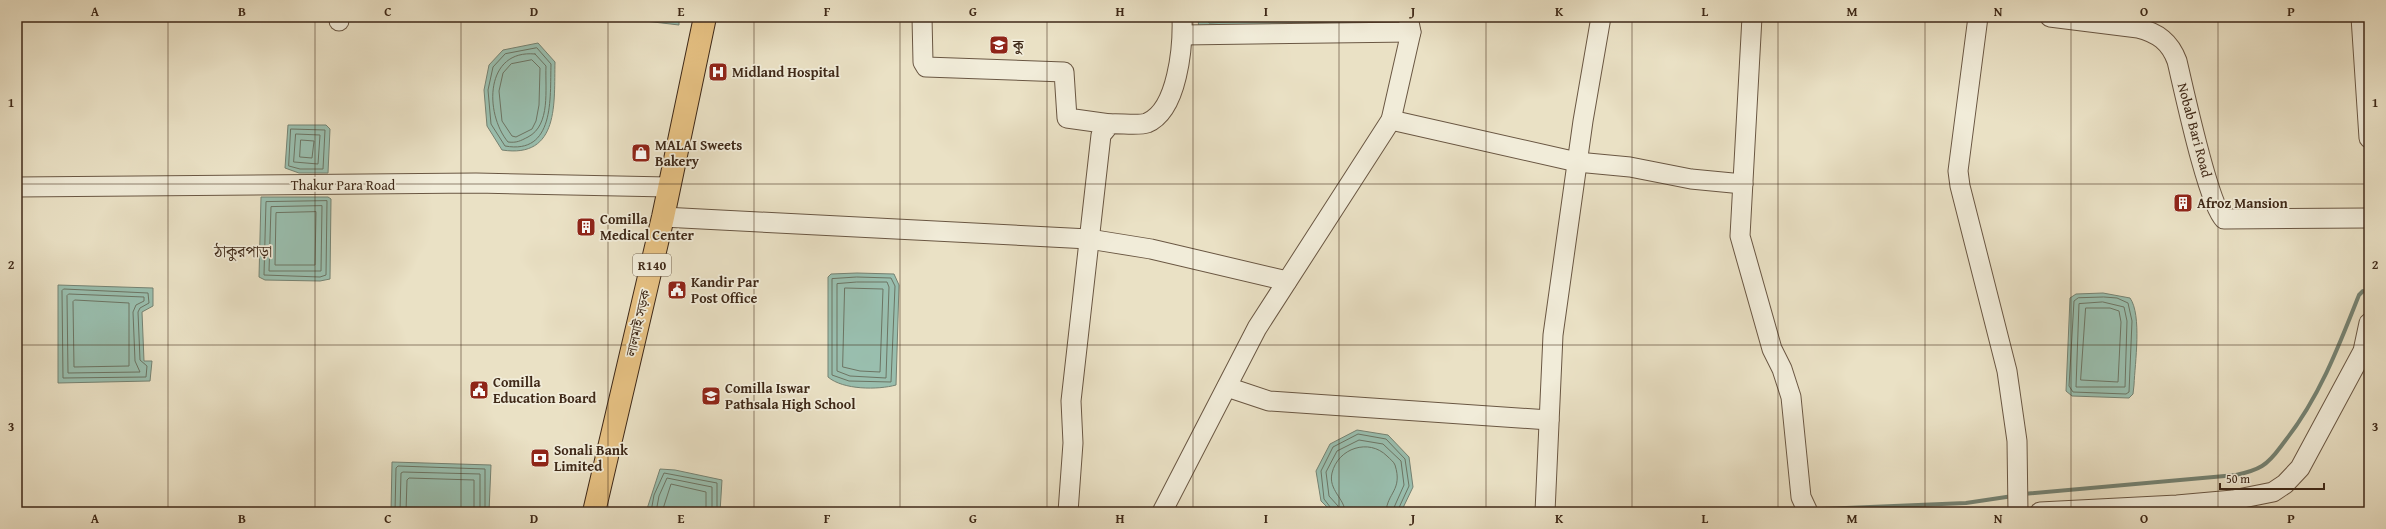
<svg xmlns="http://www.w3.org/2000/svg" width="2386" height="529" viewBox="0 0 2386 529" font-family="'Gentium Book Plus','Noto Serif Bengali',serif">
  <style>
    .water { fill: #99beae; stroke: #758272 }
    .lines { fill: none; stroke-linecap: round; stroke-linejoin: round }
    .shore { stroke: #6c7463; stroke-width: 1 }
    .stream { stroke: #758272; stroke-width: 4 }
    .minor-casing { stroke: #6a5743; stroke-width: 21 }
    .major-casing { stroke: #3f2918; stroke-width: 24 }
    .minor { stroke: #f1ecd9; stroke-width: 19 }
    .major { stroke: #e5c082; stroke-width: 22 }
    .grid { fill: none; stroke: #3f2918; stroke-width: 1; stroke-opacity: 0.55 }
    .labels { text-anchor: middle; stroke-width: 3.5; stroke-linejoin: round; paint-order: stroke }
    .shield { fill: #f1ecd9; stroke: #746452; stroke-width: 1 }
    .shield-label { font-size: 13px; font-weight: bold; fill: #3f2918 }
    .poi-label { font-size: 14px; font-weight: bold; fill: #3f2918; stroke: #f1ecd9; text-anchor: start }
    .street-label { font-size: 14px; fill: #3f2918; stroke: #f1ecd9 }
    .quarter-label { font-size: 16px; fill: #3f2918; stroke: #f1ecd9 }
    .neatline { fill: none; stroke: #3f2918; stroke-width: 1.5 }
    .grid-label { font-size: 13px; text-anchor: middle; font-weight: bold; fill: #3f2918 }
  </style>
  <rect width="100%" height="100%" fill="#eae1c5"/>
  <filter id="stains"><feTurbulence type="fractalNoise" baseFrequency=".005" numOctaves="4"/><feColorMatrix values="0 0 0 0 .2 0 0 0 0 .09 0 0 0 0 .02 0 0 0 .5 -.17"/></filter>
  <radialGradient id="worn" r=".72"><stop offset=".6" stop-color="#630" stop-opacity="0"/><stop offset="1" stop-color="#630" stop-opacity=".3"/></radialGradient>
  <!-- water -->
  <g class="water">
    <polygon points="611,17 679,17 679,25"/>
    <polygon points="1198,17 1368,17 1369,24 1199,33"/>
    <path d="M538,43L555,62C554,102 560,159 502,150L487,126L484,90L489,65L503,50Z"/>
    <polygon points="288,125 326,125 330,129 328,173 299,173 285,168"/>
    <polygon points="261,197 328,197 331,199 330,279 320,281 265,280 259,277"/>
    <path d="M857,273L894,274L899,285L896,385C878,390 843,390 828,377V277L831,274Z"/>
    <polygon points="58,285 153,288 153,306 142,312 144,361 152,361 150,381 58,383"/>
    <path d="M2103,293L2130,298C2142,315 2135,363 2134,385L2133,394L2129,398L2072,396L2066,391L2070,298L2076,294Z"/>
    <polygon points="1357,430 1388,435 1409,457 1413,487 1401,512 1332,512 1321,501 1316,471 1330,444"/>
    <polygon points="392,462 491,465 489,512 391,512"/>
    <polygon points="660,469 675,470 722,480 720,512 646,512"/>
  </g>
  <g class="lines">
    <!-- shore -->
    <g class="shore">
      <polyline points="1207,17 1209,23 1324,17"/>
      <polyline points="1309,23 1363,20 1364,17"/>
      <path d="M537,48L551,64C550,98 555,155 505,146L491,124L488,90L493,67L505,54Z"/>
      <path d="M535,54L546,66C545,89 551,125 528,137C520,141 517,143 508,142C484,113 485,49 535,54Z"/>
      <polygon points="532,60 540,68 539,105 536,121 532,129 516,137 512,136 502,121 499,91 503,73 511,64"/>
      <polygon points="291,129 325,130 323,169 300,169 289,166"/>
      <polygon points="296,134 320,135 318,164 294,162"/>
      <polygon points="301,140 314,141 312,158 300,157"/>
      <polygon points="327,201 326,275 320,277 264,275 266,202"/>
      <polygon points="322,206 321,271 269,271 271,207"/>
      <polygon points="316,212 315,265 275,265 276,213"/>
      <polygon points="857,277 891,278 895,286 891,382 849,381 832,375 832,279"/>
      <polygon points="857,282 887,282 889,287 886,378 850,376 837,371 837,284"/>
      <polygon points="845,288 883,289 880,372 860,371 843,367"/>
      <polygon points="64,289 148,293 149,303 140,308 138,312 140,360 147,366 146,377 63,378 62,291"/>
      <polygon points="69,294 144,297 144,301 136,305 133,312 135,361 140,372 68,373 67,296"/>
      <polygon points="2104,297 2117,298 2128,303 2132,321 2129,392 2126,394 2073,392 2069,386 2074,301 2078,298"/>
      <polygon points="75,300 129,303 129,366 74,367 73,302"/>
      <polygon points="2103,302 2124,307 2127,321 2125,387 2076,387 2079,304"/>
      <polygon points="2086,308 2110,308 2119,311 2121,322 2118,382 2081,380"/>
      <polyline points="395,512 396,468 398,466 485,469 485,512"/>
      <polyline points="400,512 401,473 403,472 480,474 480,512"/>
      <polyline points="406,512 407,480 409,478 474,480 474,512"/>
      <polyline points="651,512 654,495 664,473 717,483 717,512"/>
      <polyline points="656,512 659,496 667,478 712,487 712,512"/>
      <polyline points="662,512 671,484 706,492 706,512"/>
      <polyline points="1334,512 1324,499 1321,471 1333,447 1358,434 1386,439 1405,459 1409,486 1397,512"/>
      <polyline points="1339,512 1338,506 1329,496 1326,472 1337,451 1359,440 1383,444 1401,461 1404,485 1392,512"/>
      <path d="M1345,512C1345,499 1328,490 1332,473C1338,448 1369,438 1387,456C1390,459 1394,462 1395,465C1403,490 1387,493 1386,512"/>
    </g>
    <!-- stream -->
    <g class="stream">
      <path d="M2023,494L2236,475C2245,473 2254,471 2262,466C2272,460 2278,450 2285,441C2319,398 2339,346 2359,295L2363,291"/>
      <polyline points="1822,509 1966,503 2013,496"/>
      <polyline points="1785,512 1802,510"/>
    </g>
    <!-- minor casing -->
    <g class="minor-casing">
      <g id="minor">
        <polyline points="339,17 339,21"/>
        <polyline points="922,17 923,62 926,67 1064,72 1067,118 1110,124"/>
        <polyline points="1752,17 1740,236 1772,349 1782,369 1791,397 1801,497 1808,512"/>
        <polyline points="1978,17 1958,171 1960,186 2007,371 2017,441 2018,512"/>
        <path d="M2050,17L2138,28C2158,33 2170,42 2177,61C2184,90 2208,204 2224,219L2368,218"/>
        <polyline points="2361,17 2369,138"/>
        <polyline points="1183,35 1411,32"/>
        <polyline points="1391,120 1577,162 1630,167 1691,179 1743,184"/>
        <polyline points="17,187 476,183 668,187"/>
        <polyline points="663,217 1089,239 1151,249 1287,281"/>
        <polyline points="1227,387 1269,401 1549,420"/>
        <path d="M1068,512L1073,443L1071,401L1101,135L1110,124C1119,123 1139,126 1147,123C1178,110 1183,46 1182,17"/>
        <polyline points="1162,512 1257,328 1391,120 1411,32 1408,17"/>
        <polyline points="1545,512 1553,335 1583,121 1601,17"/>
        <polyline points="2040,512 2177,505 2233,500 2273,492 2285,484 2300,468 2363,351 2369,323"/>
      </g>
    </g>
    <!-- major casing -->
    <g class="major-casing">
      <polyline id="major" points="594,512 663,217 705,17"/>
    </g>
    <!-- minor -->
    <use href="#minor" class="minor"/>
    <!-- major -->
    <use href="#major" class="major"/>
  </g>
  <!-- grid -->
  <path class="grid" d="M168,17V512M315,17V512M461,17V512M608,17V512M754,17V512M900,17V512M1047,17V512M1193,17V512M1339,17V512M1486,17V512M1632,17V512M1778,17V512M1925,17V512M2071,17V512M2218,17V512M17,184H2369M17,345H2369"/>
  <!-- icons -->
  <defs>
    <g id="university-square" transform="scale(1)"><rect x="-9" y="-9" width="18" height="18" rx="4" fill="#8f2418" stroke="#f1ecd9"/><path d="M0-5L7-2L0 1L-7-2ZM-4 1L0 2.5L4 1V4Q0 6-4 4Z" fill="#fff"/></g>
    <g id="hospital-square" transform="scale(1)"><rect x="-9" y="-9" width="18" height="18" rx="4" fill="#8f2418" stroke="#f1ecd9"/><path d="M-5-5h3v3.5h4V-5h3V5h-3V1.5h-4V5h-3Z" fill="#fff"/></g>
    <g id="shop-square" transform="scale(1)"><rect x="-9" y="-9" width="18" height="18" rx="4" fill="#8f2418" stroke="#f1ecd9"/><path d="M-5-2.5h2.3a2.7 3.5 0 0 1 5.4 0H5L5.5 6h-11ZM-1.5-2.5h3a1.5 2.3 0 0 0-3 0Z" fill="#fff"/></g>
    <g id="building-square" transform="scale(1)"><rect x="-9" y="-9" width="18" height="18" rx="4" fill="#8f2418" stroke="#f1ecd9"/><path d="M-4-6H4V6H1V3H-1V6H-4ZM-2.5-4.3h1.7v1.8h-1.7ZM.8-4.3h1.7v1.8H.8ZM-2.5-1h1.7V.8h-1.7ZM.8-1h1.7V.8H.8Z" fill="#fff"/></g>
    <g id="civic-square" transform="scale(1)"><rect x="-9" y="-9" width="18" height="18" rx="4" fill="#8f2418" stroke="#f1ecd9"/><path d="M-.6-6.5H3V-4.5H.6V-3L4-1V1h2V6H-6V1h2V-1L-.6-3ZM-1.2 2.5V6h2.4V2.5Z" fill="#fff"/></g>
    <g id="school-square" transform="scale(1)"><rect x="-9" y="-9" width="18" height="18" rx="4" fill="#8f2418" stroke="#f1ecd9"/><path d="M0-5L7-2L0 1L-7-2ZM-4 1L0 2.5L4 1V4Q0 6-4 4Z" fill="#fff"/></g>
    <g id="bank-square" transform="scale(1)"><rect x="-9" y="-9" width="18" height="18" rx="4" fill="#8f2418" stroke="#f1ecd9"/><path d="M-6-4H6V4H-6ZM0-2.3a2.3 2.3 0 1 0 0 4.6a2.3 2.3 0 1 0 0-4.6Z" fill="#fff"/></g>
  </defs>
  <g fill-rule="evenodd">
    <use href="#university-square" x="999" y="45"/>
    <use href="#hospital-square" x="718" y="72"/>
    <use href="#shop-square" x="641" y="153"/>
    <use href="#building-square" x="2183" y="203"/>
    <use href="#building-square" x="586" y="227"/>
    <use href="#civic-square" x="677" y="290"/>
    <use href="#civic-square" x="479" y="390"/>
    <use href="#school-square" x="711" y="396"/>
    <use href="#bank-square" x="540" y="458"/>
  </g>
  <g class="labels">
    <!-- shield labels -->
    <rect class="shield" x="633" y="254" width="38" height="22" rx="3"/>
    <g class="shield-label">
      <text x="652" y="270">R140</text>
    </g>
    <!-- poi labels -->
    <g class="poi-label">
      <text x="1013" y="50">কু</text>
      <text x="732" y="77">Midland Hospital</text>
      <text x="655" y="150">MALAI Sweets<tspan x="655" dy="16">Bakery</tspan></text>
      <text x="2197" y="208">Afroz Mansion</text>
      <text x="600" y="224">Comilla<tspan x="600" dy="16">Medical Center</tspan></text>
      <text x="691" y="287">Kandir Par<tspan x="691" dy="16">Post Office</tspan></text>
      <text x="493" y="387">Comilla<tspan x="493" dy="16">Education Board</tspan></text>
      <text x="725" y="393">Comilla Iswar<tspan x="725" dy="16">Pathsala High School</tspan></text>
      <text x="554" y="455">Sonali Bank<tspan x="554" dy="16">Limited</tspan></text>
    </g>
    <!-- street labels -->
    <g class="street-label">
      <text transform="translate(2195 130) rotate(75)" y="5">Nobab Bari Road</text>
      <text x="343" y="190">Thakur Para Road</text>
      <text transform="translate(638 323) rotate(-77)" y="5">লালমাই সড়ক</text>
    </g>
    <!-- quarter labels -->
    <g class="quarter-label">
      <text x="243" y="257">ঠাকুরপাড়া</text>
    </g>
  </g>
  <!-- margin -->
  <rect width="2386" height="529" fill="none" stroke="#eae1c5" stroke-width="44"/>
  <!-- scale -->
  <path d="M2220 483v6h104v-6" fill="none" stroke="#3f2918" stroke-width="2"/>
  <text x="2226" y="483" font-size="12" fill="#3f2918" stroke="#f1ecd9" stroke-width="3" paint-order="stroke">50 m</text>
  <rect x="22" y="22" width="2342" height="485" class="neatline"/>
  <g class="grid-label">
    <text x="95" y="16">A</text>
    <text x="242" y="16">B</text>
    <text x="388" y="16">C</text>
    <text x="534" y="16">D</text>
    <text x="681" y="16">E</text>
    <text x="827" y="16">F</text>
    <text x="973" y="16">G</text>
    <text x="1120" y="16">H</text>
    <text x="1266" y="16">I</text>
    <text x="1413" y="16">J</text>
    <text x="1559" y="16">K</text>
    <text x="1705" y="16">L</text>
    <text x="1852" y="16">M</text>
    <text x="1998" y="16">N</text>
    <text x="2144" y="16">O</text>
    <text x="2291" y="16">P</text>
    <text x="11" y="107">1</text>
    <text x="2375" y="107">1</text>
    <text x="11" y="269">2</text>
    <text x="2375" y="269">2</text>
    <text x="11" y="431">3</text>
    <text x="2375" y="431">3</text>
    <text x="95" y="523">A</text>
    <text x="242" y="523">B</text>
    <text x="388" y="523">C</text>
    <text x="534" y="523">D</text>
    <text x="681" y="523">E</text>
    <text x="827" y="523">F</text>
    <text x="973" y="523">G</text>
    <text x="1120" y="523">H</text>
    <text x="1266" y="523">I</text>
    <text x="1413" y="523">J</text>
    <text x="1559" y="523">K</text>
    <text x="1705" y="523">L</text>
    <text x="1852" y="523">M</text>
    <text x="1998" y="523">N</text>
    <text x="2144" y="523">O</text>
    <text x="2291" y="523">P</text>
  </g>
  <rect width="100%" height="100%" filter="url(#stains)"/>
  <rect width="100%" height="100%" fill="url(#worn)"/>
</svg>
